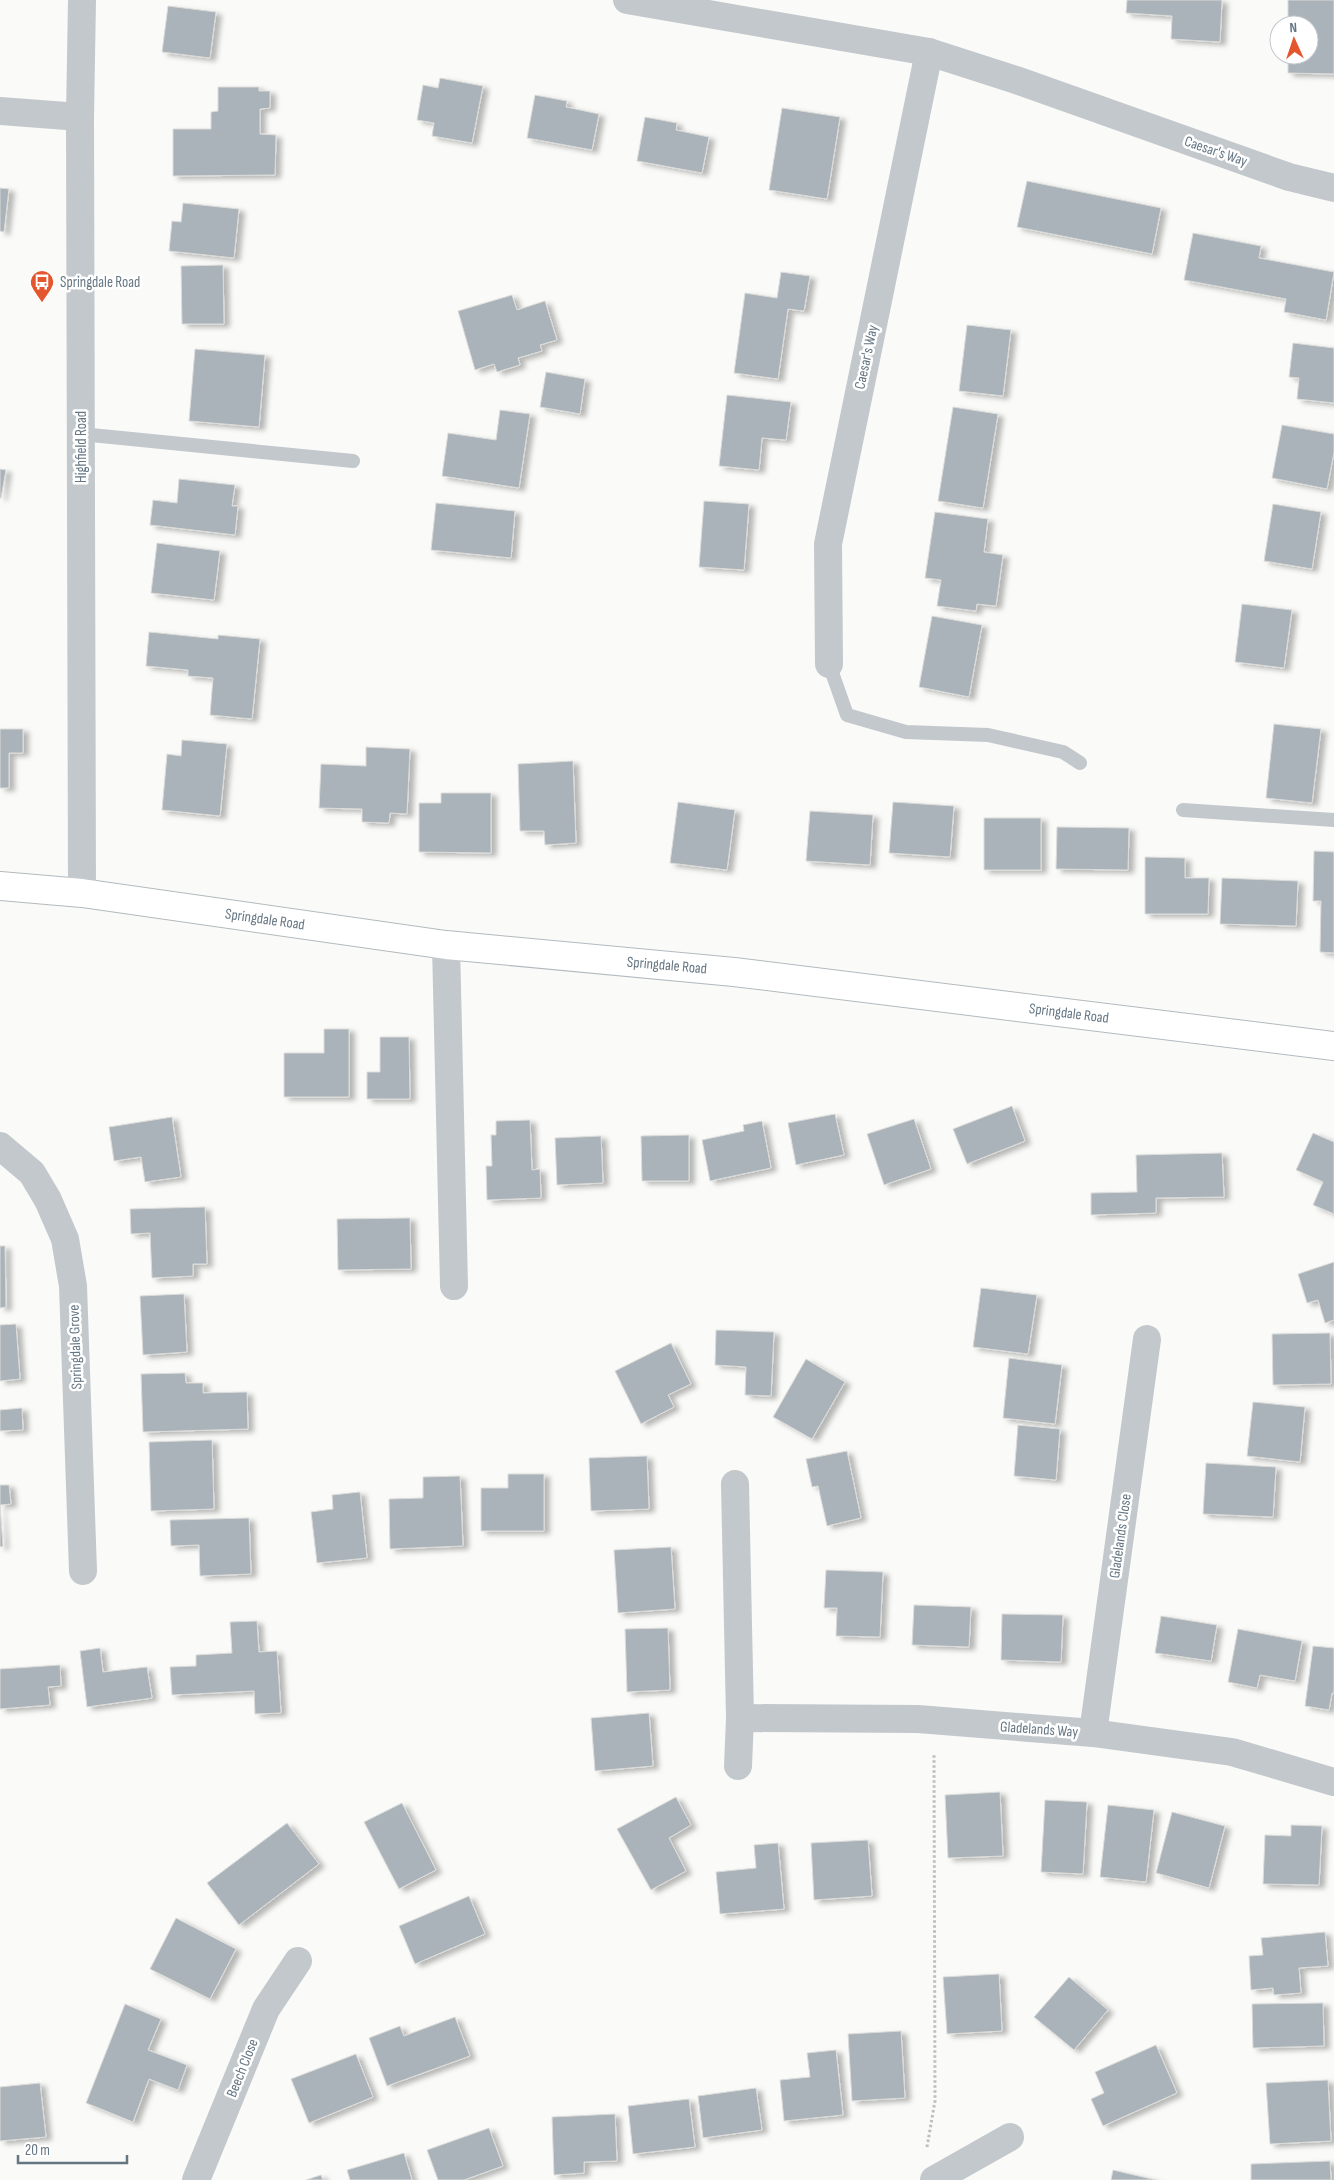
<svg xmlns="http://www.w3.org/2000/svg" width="1334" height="2180" viewBox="0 0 1334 2180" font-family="'Sofia Sans Condensed',sans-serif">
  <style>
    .building { fill: #aab3b9; stroke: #dcdcda; filter: url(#shadow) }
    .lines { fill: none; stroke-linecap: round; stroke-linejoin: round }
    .secondary-casing { stroke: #b3babf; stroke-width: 30 }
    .path { stroke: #bbbfc2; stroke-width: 3; stroke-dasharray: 2.5 2.5; stroke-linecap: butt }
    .lane { stroke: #c3c8cc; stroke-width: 14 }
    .street { stroke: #c3c8cc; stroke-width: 28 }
    .secondary { stroke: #fff; stroke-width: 28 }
    .labels { text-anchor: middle; stroke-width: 5; stroke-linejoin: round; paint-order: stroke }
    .street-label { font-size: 15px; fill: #657683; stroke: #fff }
    .poi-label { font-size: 15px; fill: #657683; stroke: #fff; text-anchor: start }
  </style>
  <defs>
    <filter id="shadow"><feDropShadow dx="5.5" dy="3" stdDeviation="2.5" flood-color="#0004"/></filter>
  </defs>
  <rect width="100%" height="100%" fill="#fafaf8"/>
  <!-- building -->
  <g class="building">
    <polygon points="1127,0 1222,0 1220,42 1171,39 1172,16 1126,13"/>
    <polygon points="1288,0 1334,0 1334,74 1288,73 1288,55 1309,55 1309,25 1288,25"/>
    <polygon points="168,6 216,12 210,58 162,52"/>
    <polygon points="440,78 483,86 472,143 432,136 434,123 417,120 423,85 438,88"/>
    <polygon points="218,87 259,87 259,91 270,91 270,108 260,109 260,134 276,135 275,175 173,176 173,129 211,129 211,112 218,111"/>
    <polygon points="535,95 567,101 566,107 599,114 592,150 527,138"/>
    <polygon points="782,108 840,117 827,199 769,190"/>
    <polygon points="645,117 677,123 676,130 709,137 702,173 637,161"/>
    <polygon points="1027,181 1161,208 1152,254 1017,227"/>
    <polygon points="0,188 9,189 4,232 0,231"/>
    <polygon points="183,203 239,209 234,258 169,251 172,221 181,222"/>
    <polygon points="1193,233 1261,246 1259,258 1334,272 1326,320 1284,312 1286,299 1184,280"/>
    <polygon points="223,265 224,324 182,324 181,266"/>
    <polygon points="781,272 810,276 804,311 788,309 778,379 734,373 745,293 777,298"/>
    <polygon points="512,295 517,310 545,301 557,340 540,345 542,351 518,358 520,365 497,372 494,364 475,370 458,311"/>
    <polygon points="967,325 1011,330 1003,396 959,391"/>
    <polygon points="1293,343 1334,348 1334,403 1297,399 1299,378 1289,377"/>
    <polygon points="195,349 265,355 259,427 189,421"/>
    <polygon points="546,372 585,379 580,414 540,407"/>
    <polygon points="727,395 791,402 786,440 762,438 759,470 719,466"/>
    <polygon points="953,407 998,414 983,508 938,501"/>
    <polygon points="500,410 530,414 519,488 442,476 448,433 496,440"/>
    <polygon points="1282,425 1334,434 1334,452 1327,489 1272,478"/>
    <polygon points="0,469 6,470 1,498 0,498"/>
    <polygon points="179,479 235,485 232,506 238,506 235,535 150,525 153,500 177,503"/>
    <polygon points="704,501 749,504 744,570 699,567"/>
    <polygon points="436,503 515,511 511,558 431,550"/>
    <polygon points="1273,504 1321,512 1312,569 1264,561"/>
    <polygon points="935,512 988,519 984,552 1003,555 996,606 977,604 976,611 937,606 941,580 925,578"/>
    <polygon points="157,543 220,551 214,600 151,593"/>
    <polygon points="1242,604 1292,610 1284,668 1235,662"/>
    <polygon points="932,616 982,625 969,697 919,687"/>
    <polygon points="149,632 218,639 218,635 260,639 252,719 210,715 213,678 188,676 188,670 146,666"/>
    <polygon points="1274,724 1321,729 1312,803 1266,798"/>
    <polygon points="0,729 23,729 23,753 9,753 9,788 0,788"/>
    <polygon points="182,740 227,744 220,816 162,810 167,754 181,756"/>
    <polygon points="366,747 410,749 407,814 390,813 389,823 362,822 362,809 319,808 321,764 366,766"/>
    <polygon points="573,761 576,843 545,845 544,831 520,831 518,764"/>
    <polygon points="441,793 491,793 491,853 419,852 419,803 441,803"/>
    <polygon points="678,802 735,810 727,870 670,863"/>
    <polygon points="893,802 954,806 950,857 889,853"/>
    <polygon points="810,811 873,815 870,865 806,861"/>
    <rect x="984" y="818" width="57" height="52"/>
    <polygon points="1057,827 1129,828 1128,870 1056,869"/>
    <polygon points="1314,851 1334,852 1334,953 1320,952 1321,901 1313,901"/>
    <polygon points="1145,857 1185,858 1185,878 1209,878 1208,914 1145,914"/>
    <polygon points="1222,878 1298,881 1296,926 1220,924"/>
    <polygon points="324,1029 349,1029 349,1097 284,1097 284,1053 324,1053"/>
    <polygon points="380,1037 409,1037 410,1099 367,1099 367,1072 380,1072"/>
    <polygon points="1012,1106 1025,1141 967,1164 953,1129"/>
    <polygon points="835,1114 844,1155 796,1165 788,1123"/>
    <polygon points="172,1117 181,1177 145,1182 141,1157 114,1161 109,1127"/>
    <polygon points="914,1119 931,1169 884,1185 867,1134"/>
    <polygon points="530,1120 532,1170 540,1169 541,1198 487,1200 486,1166 492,1166 491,1135 496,1135 496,1121"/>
    <polygon points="762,1121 771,1168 710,1181 702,1140 744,1131 743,1125"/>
    <polygon points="1313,1133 1334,1142 1334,1214 1313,1205 1323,1182 1296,1170"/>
    <polygon points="689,1135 689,1181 642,1181 641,1136"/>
    <polygon points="601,1136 603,1183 557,1185 555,1138"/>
    <polygon points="1222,1153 1224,1197 1156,1198 1156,1213 1091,1215 1091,1193 1137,1192 1136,1155"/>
    <polygon points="205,1207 207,1264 193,1264 193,1276 152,1278 150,1233 131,1234 130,1209"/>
    <polygon points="410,1218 411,1269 338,1270 337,1219"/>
    <polygon points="0,1246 5,1246 6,1307 0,1308"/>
    <polygon points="1334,1262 1334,1320 1325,1323 1318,1300 1307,1303 1298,1274"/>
    <polygon points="981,1288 1037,1295 1028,1354 973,1347"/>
    <polygon points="184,1294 187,1352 143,1355 140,1296"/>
    <polygon points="16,1324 20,1379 0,1381 0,1325"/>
    <polygon points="716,1330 774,1332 771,1396 745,1395 746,1367 715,1365"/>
    <polygon points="1330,1333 1331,1384 1273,1385 1272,1334"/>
    <polygon points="671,1343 691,1384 668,1395 674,1407 641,1424 615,1371"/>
    <polygon points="1009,1358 1062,1365 1055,1424 1003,1418"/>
    <polygon points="806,1359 845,1382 812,1439 773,1417"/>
    <polygon points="185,1373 186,1383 203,1383 203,1393 247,1392 248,1429 143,1432 141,1374"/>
    <polygon points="1253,1402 1305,1407 1300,1462 1247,1456"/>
    <polygon points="22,1408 23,1430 0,1431 0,1410"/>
    <polygon points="1018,1425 1060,1429 1056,1480 1014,1476"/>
    <polygon points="212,1440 214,1509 151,1511 149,1442"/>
    <polygon points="847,1451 861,1518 827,1526 818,1486 812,1487 806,1459"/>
    <polygon points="647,1456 649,1509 591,1511 589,1458"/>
    <polygon points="1206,1463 1276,1467 1273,1517 1203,1514"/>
    <polygon points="508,1474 544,1474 544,1531 481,1531 481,1488 508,1488"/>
    <polygon points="460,1476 463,1546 390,1549 389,1499 423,1498 423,1477"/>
    <polygon points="0,1485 9,1485 11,1504 0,1505 3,1546 0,1547"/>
    <polygon points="360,1492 367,1558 317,1563 311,1512 333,1509 332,1495"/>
    <polygon points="249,1518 251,1574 200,1576 199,1545 171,1546 170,1520"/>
    <polygon points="671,1547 675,1609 618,1613 614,1550"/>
    <polygon points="826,1570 883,1572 880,1637 836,1636 837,1608 824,1608"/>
    <polygon points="914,1605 971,1607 969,1647 912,1645"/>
    <polygon points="1002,1614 1063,1615 1061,1662 1001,1660"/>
    <polygon points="1161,1616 1217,1625 1211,1661 1155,1653"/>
    <polygon points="257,1621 259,1652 277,1651 281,1713 255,1714 254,1691 172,1695 170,1667 196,1666 196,1655 232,1653 230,1622"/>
    <polygon points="668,1628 670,1690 627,1692 625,1629"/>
    <polygon points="1238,1629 1302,1641 1295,1681 1260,1675 1257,1688 1228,1682"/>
    <polygon points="1313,1646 1334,1648 1334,1693 1332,1693 1329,1710 1305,1706"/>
    <polygon points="100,1648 103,1672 147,1667 152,1698 87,1707 80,1651"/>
    <polygon points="60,1665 61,1686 48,1687 50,1705 0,1709 0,1669"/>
    <polygon points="649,1713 653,1766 595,1771 591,1718"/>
    <polygon points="1000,1792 1003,1856 948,1858 945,1795"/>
    <polygon points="676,1797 691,1825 669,1838 686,1871 651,1890 617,1829"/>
    <polygon points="1045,1800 1087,1802 1083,1874 1041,1872"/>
    <polygon points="402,1803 436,1870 399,1889 364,1822"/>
    <polygon points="1108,1805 1154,1810 1146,1882 1100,1877"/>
    <polygon points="1172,1812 1225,1826 1209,1888 1156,1873"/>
    <polygon points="287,1823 319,1864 239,1925 207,1883"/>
    <polygon points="1291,1825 1322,1826 1319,1885 1263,1884 1265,1835 1291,1836"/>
    <polygon points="868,1840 872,1896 814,1900 811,1843"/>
    <polygon points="778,1843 784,1909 720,1914 716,1872 756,1868 754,1845"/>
    <polygon points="469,1896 485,1934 415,1964 399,1926"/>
    <polygon points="176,1918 236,1949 210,1999 150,1969"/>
    <polygon points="1325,1932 1328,1966 1299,1968 1301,1993 1274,1995 1273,1988 1251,1990 1249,1956 1263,1955 1261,1938"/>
    <polygon points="999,1974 1002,2031 947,2034 943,1977"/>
    <polygon points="1069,1977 1108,2010 1074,2050 1034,2017"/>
    <polygon points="1323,2003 1324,2046 1253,2048 1252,2004"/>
    <polygon points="125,2004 161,2019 148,2050 187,2065 178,2090 149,2079 133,2122 86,2103"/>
    <polygon points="455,2017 470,2056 387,2086 369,2038 400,2026 404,2036"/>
    <polygon points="901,2031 905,2098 852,2101 848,2034"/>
    <polygon points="1156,2045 1177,2093 1103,2126 1091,2099 1104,2093 1095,2072"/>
    <polygon points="836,2050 843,2115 784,2121 780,2080 810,2077 807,2053"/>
    <polygon points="356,2054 373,2097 309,2123 291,2079"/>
    <polygon points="1328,2080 1331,2141 1270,2144 1266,2083"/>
    <polygon points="40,2083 46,2137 0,2141 0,2087"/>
    <polygon points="756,2088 762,2130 703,2138 698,2096"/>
    <polygon points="689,2099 695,2147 633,2154 628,2106"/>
    <polygon points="615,2114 617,2161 584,2162 584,2173 554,2175 552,2117"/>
    <polygon points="489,2128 503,2166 464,2180 438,2180 427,2150"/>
    <polygon points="404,2153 412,2180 350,2180 347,2170"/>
    <polygon points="1330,2161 1331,2180 1251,2180 1251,2164"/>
    <polygon points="1113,2170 1156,2180 1111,2180"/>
    <polygon points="321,2175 323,2180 306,2180"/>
  </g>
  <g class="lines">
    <!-- secondary casing -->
    <g class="secondary-casing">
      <polyline id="secondary" points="0,886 82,893 446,945 734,972 1334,1046"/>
    </g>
    <!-- path -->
    <polyline class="path" points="927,2147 935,2101 934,1754"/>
    <!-- lane -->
    <g class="lane">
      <polyline points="81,434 353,461"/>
      <polyline points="829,664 847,715 906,732 988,735 1063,752 1080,763"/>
      <polyline points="1183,810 1334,820"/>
    </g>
    <!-- street -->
    <g class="street">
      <polyline points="82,0 80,117 82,893"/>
      <polyline points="627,0 929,52 1016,80 1289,177 1334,188"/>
      <polyline points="0,111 80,117"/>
      <polyline points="829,664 828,544 929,52"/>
      <polyline points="446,945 454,1286"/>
      <polyline points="0,1146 32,1173 48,1200 65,1239 73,1286 83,1571"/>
      <polyline points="735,1484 740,1718 738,1766"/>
      <polyline points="740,1718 918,1719 1093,1733 1232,1752 1334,1782"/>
      <polyline points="1093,1733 1147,1339"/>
      <polyline points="196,2180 266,2009 298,1961"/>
      <polyline points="934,2180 1010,2137"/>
    </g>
    <!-- secondary -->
    <use href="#secondary" class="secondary"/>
  </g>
  <!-- icons -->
  <defs>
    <g id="bus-pin" transform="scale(1.25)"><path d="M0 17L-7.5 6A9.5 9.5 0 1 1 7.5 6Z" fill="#e4572e" stroke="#fff"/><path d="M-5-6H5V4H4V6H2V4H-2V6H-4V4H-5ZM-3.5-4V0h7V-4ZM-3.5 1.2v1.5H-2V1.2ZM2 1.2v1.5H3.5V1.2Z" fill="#fff"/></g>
  </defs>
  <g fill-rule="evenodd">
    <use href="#bus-pin" x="42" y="282"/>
  </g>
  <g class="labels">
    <!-- street labels -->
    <g class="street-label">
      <text transform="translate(1216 151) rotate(19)" y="5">Caesar's Way</text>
      <text transform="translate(866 357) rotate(-78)" y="5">Caesar's Way</text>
      <text transform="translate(81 447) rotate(-90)" y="5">Highfield Road</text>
      <text transform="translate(265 919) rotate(8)" y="5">Springdale Road</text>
      <text transform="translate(667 965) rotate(5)" y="5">Springdale Road</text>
      <text transform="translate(1069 1013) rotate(7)" y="5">Springdale Road</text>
      <text transform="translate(75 1347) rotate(-92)" y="5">Springdale Grove</text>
      <text transform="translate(1120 1536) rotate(-82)" y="5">Gladelands Close</text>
      <text transform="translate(1039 1729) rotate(4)" y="5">Gladelands Way</text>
      <text transform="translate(242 2068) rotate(-68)" y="5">Beech Close</text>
    </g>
    <!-- poi labels -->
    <g class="poi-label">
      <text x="60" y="287">Springdale Road</text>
    </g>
  </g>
  <!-- north arrow -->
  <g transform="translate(1294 40) rotate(357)"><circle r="24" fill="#ffffff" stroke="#c1c8cd"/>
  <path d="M0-4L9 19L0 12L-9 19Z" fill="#e4572e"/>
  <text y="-8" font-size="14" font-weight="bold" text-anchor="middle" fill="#657683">N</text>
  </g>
  <!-- scale -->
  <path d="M18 2155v8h109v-8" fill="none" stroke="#657683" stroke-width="2.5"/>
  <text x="25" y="2155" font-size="15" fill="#657683" stroke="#ffffff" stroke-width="4" paint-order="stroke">20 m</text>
</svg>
